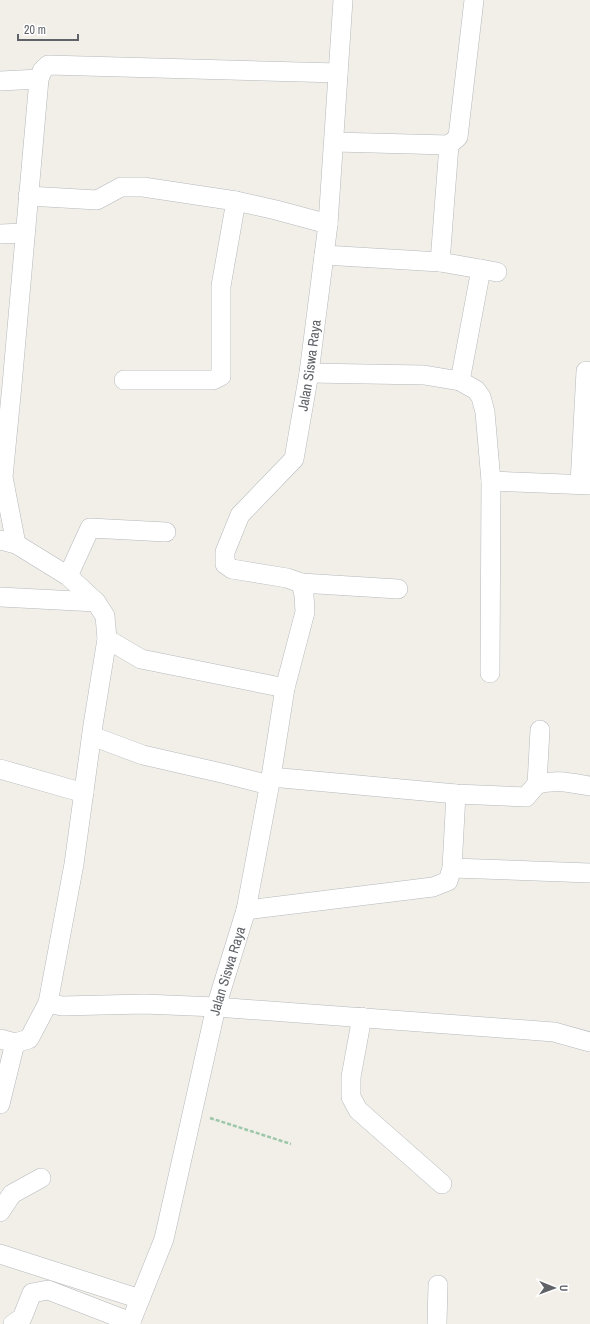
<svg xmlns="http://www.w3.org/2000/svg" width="590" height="1324" viewBox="0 0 590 1324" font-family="'Archivo Narrow',sans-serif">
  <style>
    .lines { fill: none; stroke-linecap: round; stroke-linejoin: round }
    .street-casing { stroke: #b5b8bc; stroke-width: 20 }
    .path { stroke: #9cc7a9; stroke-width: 2.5; stroke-dasharray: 4 2; stroke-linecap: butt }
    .street { stroke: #fff; stroke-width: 19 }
    .labels { text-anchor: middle; stroke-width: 4; stroke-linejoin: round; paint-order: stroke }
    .street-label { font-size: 14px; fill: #5f6368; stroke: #fff }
  </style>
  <rect width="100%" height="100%" fill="#f1efe8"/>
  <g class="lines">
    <!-- street casing -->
    <g class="street-casing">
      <g id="street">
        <polyline points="474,0 458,137 449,145 440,262 497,272"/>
        <polyline points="0,81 39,79"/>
        <polyline points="334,142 449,145"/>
        <polyline points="28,196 97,200 121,187 143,187 236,201"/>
        <polyline points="0,234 24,233"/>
        <polyline points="324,255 440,262"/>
        <polyline points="309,373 424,375 460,381 476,390 481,397 485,412 491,481 490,673"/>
        <polyline points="124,380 213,380 221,376 221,286 236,201 276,210 328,224"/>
        <polyline points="460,381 481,269"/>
        <polyline points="491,481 590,485"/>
        <polyline points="580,484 586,371"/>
        <polyline points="0,540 16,544 68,576 96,602 105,616 107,639 93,725 74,864 48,1003 29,1039 15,1043 0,1039"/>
        <polyline points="16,544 3,477 12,385 39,79 42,71 48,65 338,73"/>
        <polyline points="68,576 90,528 166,532"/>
        <polyline points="301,583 398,589"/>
        <polyline points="0,597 96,602"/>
        <polyline points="107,639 141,659 285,688"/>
        <path d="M540,730L537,784C557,779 571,783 590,786"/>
        <polyline points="92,736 143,755 226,774 269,785"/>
        <polyline points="0,769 84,793"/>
        <polyline points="271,777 456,794 526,797 537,784"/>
        <polyline points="452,868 590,873"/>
        <polyline points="246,910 433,887 448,881 452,868 456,794"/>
        <polyline points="48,1003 62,1006 144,1004 216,1007 554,1032 590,1042"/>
        <polyline points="362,1017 351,1077 351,1097 358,1110 442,1184"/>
        <polyline points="0,1104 15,1043"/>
        <polyline points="0,1212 12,1194 41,1178"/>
        <polyline points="0,1254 140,1299"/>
        <polyline points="13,1324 22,1318 32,1293 48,1290 131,1322"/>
        <path id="s1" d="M130,1324L164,1239L216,1007L246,910L271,777L285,688L305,612L304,595L301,583L287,578L232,569L225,564V552L240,515L294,459L309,373L328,224L343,0"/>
        <polyline points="437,1324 438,1285"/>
      </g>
    </g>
    <!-- path -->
    <polyline class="path" points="210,1118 291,1144"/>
    <!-- street -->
    <use href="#street" class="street"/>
  </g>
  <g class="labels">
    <!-- street labels -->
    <g class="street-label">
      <text dy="5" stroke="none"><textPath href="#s1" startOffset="1068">Jalan Siswa Raya</textPath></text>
      <text dy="5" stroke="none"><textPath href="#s1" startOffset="367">Jalan Siswa Raya</textPath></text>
    </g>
  </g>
  <!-- north arrow -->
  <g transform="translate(554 1288) rotate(91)" stroke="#ffffff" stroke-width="3" paint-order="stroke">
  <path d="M0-3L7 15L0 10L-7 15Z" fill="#5f6368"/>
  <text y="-6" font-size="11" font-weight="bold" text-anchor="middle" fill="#5f6368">U</text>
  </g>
  <!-- scale -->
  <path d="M18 34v6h60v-6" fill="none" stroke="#5f6368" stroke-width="2"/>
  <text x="24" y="34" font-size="12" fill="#5f6368" stroke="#ffffff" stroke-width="3" paint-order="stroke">20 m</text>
</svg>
